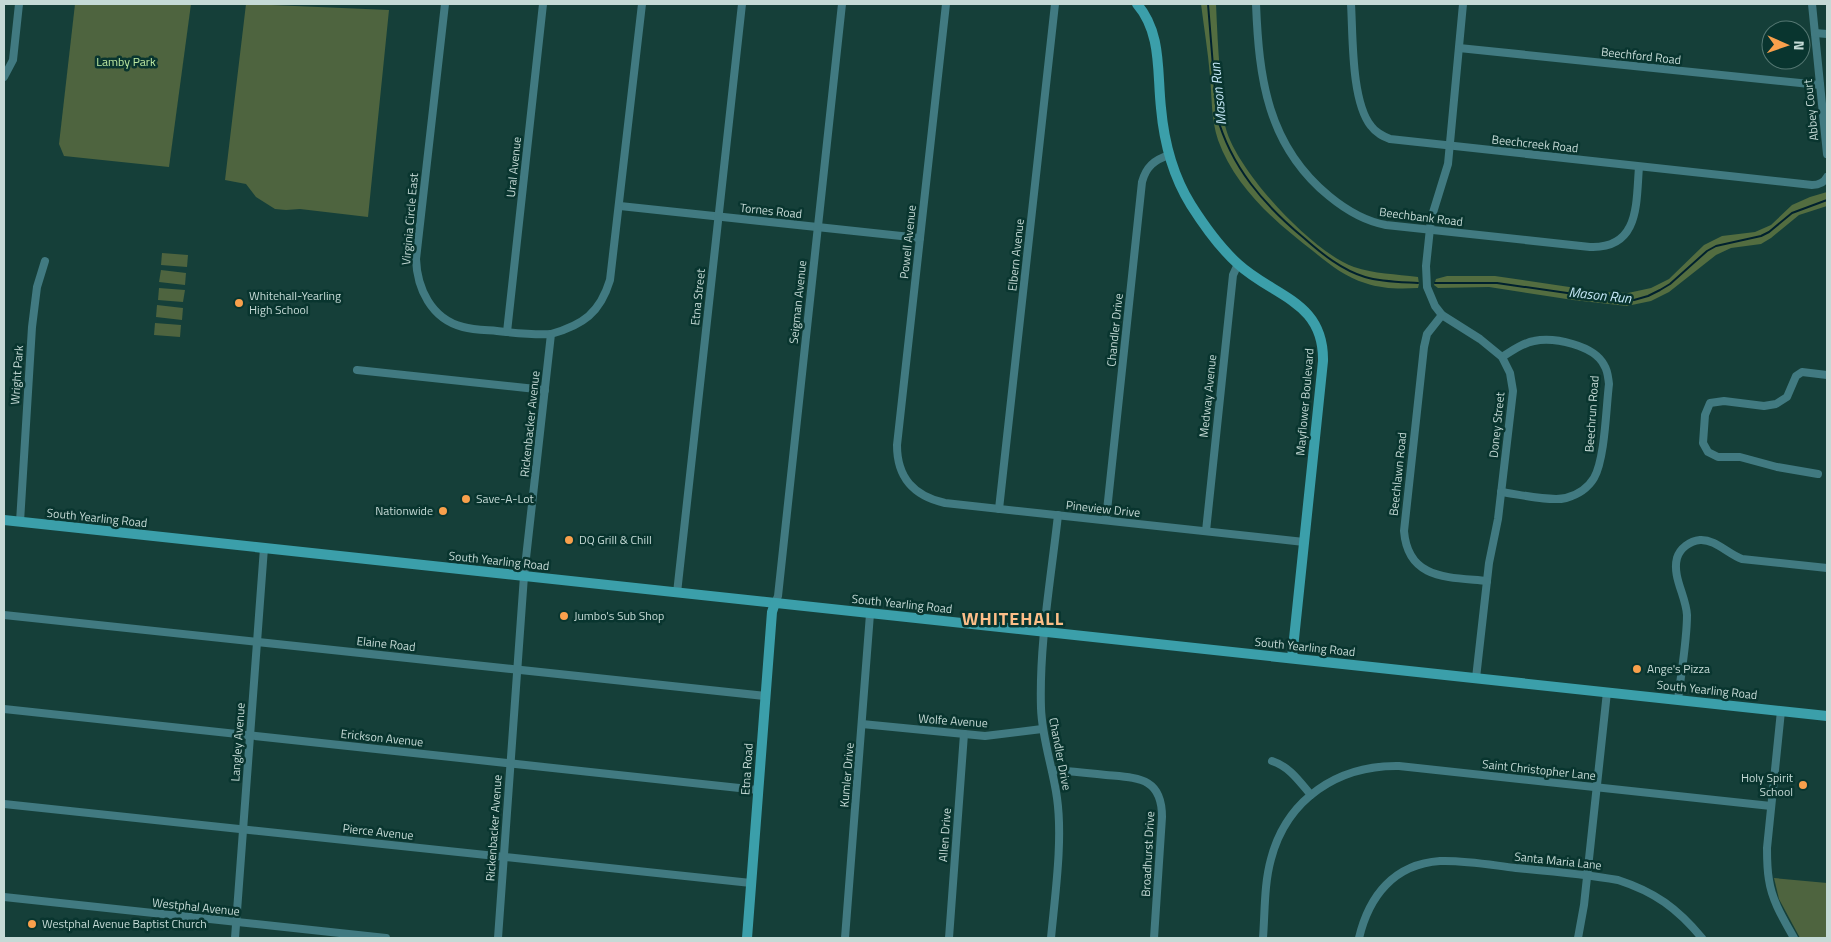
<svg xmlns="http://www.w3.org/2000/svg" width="1831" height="942" viewBox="0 0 1831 942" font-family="'Titillium Web',sans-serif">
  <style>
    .green { fill: #4e643f }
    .forest { fill: #536d40 }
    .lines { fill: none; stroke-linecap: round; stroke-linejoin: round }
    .stream { stroke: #00212e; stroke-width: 2 }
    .street { stroke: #417a81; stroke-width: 8 }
    .secondary { stroke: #3b9faa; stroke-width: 10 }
    .poi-dot { fill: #f9a04c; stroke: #09352f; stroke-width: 2 }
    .labels { text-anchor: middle; stroke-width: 5; stroke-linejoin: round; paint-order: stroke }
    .street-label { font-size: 12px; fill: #c5dad6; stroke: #09352f }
    .park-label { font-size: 12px; fill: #bee9a2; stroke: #09352f }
    .poi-label { font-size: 12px; fill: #c5dad6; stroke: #09352f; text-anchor: start }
    .water-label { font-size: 14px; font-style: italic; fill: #c6e8f8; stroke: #09352f }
    .district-label { font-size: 18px; font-weight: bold; letter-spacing: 1px; fill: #fcbe88; stroke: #09352f }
  </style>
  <rect width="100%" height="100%" fill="#153f39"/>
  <!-- green -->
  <g class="green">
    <polygon points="75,4 191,4 169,167 64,156 59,144"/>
    <polygon points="246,4 389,10 368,217 300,209 286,210 275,209 256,197 246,184 225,180"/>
    <polygon points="162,253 188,255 187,267 161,265"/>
    <polygon points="161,270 186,273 185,285 159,282"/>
    <polygon points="159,288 185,290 183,302 158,300"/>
    <polygon points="157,305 183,308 182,320 156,317"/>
    <polygon points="155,323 181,325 180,337 154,335"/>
    <polygon points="1774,878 1827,883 1827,938 1800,938 1779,899"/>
  </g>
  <!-- forest -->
  <g class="forest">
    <path d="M1201,4H1216C1217,27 1218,50 1220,72C1221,92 1221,111 1226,129C1238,172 1312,252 1354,267C1374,274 1396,274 1418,277L1419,284L1418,288C1400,289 1382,289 1365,283C1345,277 1329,264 1313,251C1275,222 1235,187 1218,140C1211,119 1212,97 1210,76C1208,52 1204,28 1201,4Z"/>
    <polygon points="1827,192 1827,206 1799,215 1771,238 1761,244 1731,248 1716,255 1669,292 1651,301 1627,306 1573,300 1489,287 1438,288 1434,285 1436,279 1447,276 1495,276 1603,292 1628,293 1651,288 1669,279 1704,245 1722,236 1755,232 1771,225 1792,205 1810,197"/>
  </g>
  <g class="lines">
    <!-- stream -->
    <g class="stream">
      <path d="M1208,4L1217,116C1231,167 1264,205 1304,238C1322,254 1342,270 1365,277C1382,282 1400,282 1418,283"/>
      <polyline points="1435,283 1497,283 1581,295 1634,300 1648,296 1660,290 1670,284 1707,251 1716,246 1761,236 1769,232 1792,213 1827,200"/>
    </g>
    <!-- street -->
    <g class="street">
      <path d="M445,4L416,259C417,288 431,319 463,327C474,330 486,330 497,331C515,333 533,335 551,334"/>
      <path d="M946,4L897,445C897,478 914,496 945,503L1304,542"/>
      <path d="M1256,4C1259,78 1267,145 1329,196C1346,210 1364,221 1386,225L1590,247C1640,249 1636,203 1639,167"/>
      <path d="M1351,4C1353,35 1351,101 1371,126C1376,133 1383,136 1390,139L1812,185C1819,185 1824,183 1827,177"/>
      <polyline points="1463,4 1448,164 1431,219 1426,266 1427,287 1435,306 1442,315 1480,339 1502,357 1510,373 1513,391 1498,519 1489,563 1476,678"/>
      <polyline points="1812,4 1827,154"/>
      <polyline points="1815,33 1827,34"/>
      <polyline points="1459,48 1820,85"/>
      <polyline points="4,77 13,60 19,4"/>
      <polyline points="620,206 920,238"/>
      <path d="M1442,315L1427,334L1424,347L1404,531C1408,580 1448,577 1487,581"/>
      <polyline points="507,332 543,4"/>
      <polyline points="357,370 545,390"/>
      <polyline points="1818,474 1777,467 1740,457 1718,457 1708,452 1703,443 1705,415 1710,403 1724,401 1764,406 1776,404 1787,397 1796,376 1802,372 1827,375"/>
      <path d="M1501,492C1518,494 1550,502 1566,498C1577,495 1588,488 1594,478C1605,459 1606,408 1609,384C1608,377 1608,371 1604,365C1594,345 1554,337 1534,341C1522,343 1512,351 1502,357"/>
      <polyline points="999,509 1055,4"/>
      <path d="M1106,520L1142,182C1146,167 1154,160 1169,155"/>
      <polyline points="20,522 32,327 37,287 45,261"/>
      <polyline points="1206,531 1233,275 1238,264"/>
      <polyline points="677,593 742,4"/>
      <polyline points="775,603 778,596 842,4"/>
      <polyline points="4,615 765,696"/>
      <path d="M1678,700C1681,673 1687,641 1687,615C1686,596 1672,577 1677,558C1680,548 1690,541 1700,540C1715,539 1728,554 1742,559L1827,568"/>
      <polyline points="4,709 758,790"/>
      <path d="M1781,711L1767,848C1767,858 1767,869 1769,880C1772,901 1784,920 1794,938"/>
      <polyline points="862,724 985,736 1042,729"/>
      <path d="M1272,761C1290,767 1299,781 1311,795"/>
      <path d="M1052,770C1070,771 1088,773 1106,775C1138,778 1162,777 1162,817L1154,938"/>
      <polyline points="4,804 751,883"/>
      <polyline points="4,897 386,938"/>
      <polyline points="235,938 264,548"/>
      <path d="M498,938L524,576L551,334C583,325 600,313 610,280L642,4"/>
      <polyline points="845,938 870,614"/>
      <polyline points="949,938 964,734"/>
      <path d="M1051,938C1055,895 1063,840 1057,798C1053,768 1042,739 1041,708C1039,644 1051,579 1058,515"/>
      <path d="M1263,938C1265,912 1264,884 1271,859C1287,798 1339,765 1399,766L1771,806"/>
      <path d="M1359,938C1369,896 1394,864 1440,861C1465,860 1491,865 1516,868C1550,871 1584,874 1618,880C1655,892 1677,908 1702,938"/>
      <polyline points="1578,938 1584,905 1607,692"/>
    </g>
    <!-- secondary -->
    <g class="secondary">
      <path d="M1137,4C1162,33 1157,72 1161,108C1164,142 1173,176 1191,205C1205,227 1219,247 1238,264C1274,297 1324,301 1323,361L1292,658"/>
      <polyline points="4,520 1827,716"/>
      <polyline points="747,938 772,612 775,603"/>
    </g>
  </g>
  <!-- markers -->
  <g class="poi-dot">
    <circle cx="239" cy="303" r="5"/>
    <circle cx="466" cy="499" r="5"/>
    <circle cx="443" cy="511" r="5"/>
    <circle cx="569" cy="540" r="5"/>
    <circle cx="564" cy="616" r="5"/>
    <circle cx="1637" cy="669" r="5"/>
    <circle cx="1803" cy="785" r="5"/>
    <circle cx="32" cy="924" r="5"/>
  </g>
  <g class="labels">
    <!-- street labels -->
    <g class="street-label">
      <text transform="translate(1641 56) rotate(6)" y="4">Beechford Road</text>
      <text transform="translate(1811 110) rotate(-96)" y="4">Abbey Court</text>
      <text transform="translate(1535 144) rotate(6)" y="4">Beechcreek Road</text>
      <text transform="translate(514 167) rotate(-84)" y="4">Ural Avenue</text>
      <text transform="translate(771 211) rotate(6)" y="4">Tornes Road</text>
      <text transform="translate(1421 217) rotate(7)" y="4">Beechbank Road</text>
      <text transform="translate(410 219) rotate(-85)" y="4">Virginia Circle East</text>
      <text transform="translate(908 242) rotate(-84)" y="4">Powell Avenue</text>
      <text transform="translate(1016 255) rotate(-84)" y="4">Elbern Avenue</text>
      <text transform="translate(698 297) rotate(-84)" y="4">Etna Street</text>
      <text transform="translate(798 302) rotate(-84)" y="4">Seigman Avenue</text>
      <text transform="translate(1115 330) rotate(-84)" y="4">Chandler Drive</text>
      <text transform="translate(17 375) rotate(-86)" y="4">Wright Park</text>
      <text transform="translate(1208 396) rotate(-84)" y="4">Medway Avenue</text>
      <text transform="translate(1305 402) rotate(-85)" y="4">Mayflower Boulevard</text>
      <text transform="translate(1592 414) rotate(-86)" y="4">Beechrun Road</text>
      <text transform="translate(530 424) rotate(-84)" y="4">Rickenbacker Avenue</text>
      <text transform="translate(1497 425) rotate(-84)" y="4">Doney Street</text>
      <text transform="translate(1398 474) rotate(-84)" y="4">Beechlawn Road</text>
      <text transform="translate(1103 509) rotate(6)" y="4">Pineview Drive</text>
      <text transform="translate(97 518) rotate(6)" y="4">South Yearling Road</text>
      <text transform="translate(499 561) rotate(6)" y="4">South Yearling Road</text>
      <text transform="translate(902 604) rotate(6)" y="4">South Yearling Road</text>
      <text transform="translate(386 644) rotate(6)" y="4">Elaine Road</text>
      <text transform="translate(1305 647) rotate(6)" y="4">South Yearling Road</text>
      <text transform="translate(1707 690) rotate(6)" y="4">South Yearling Road</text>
      <text transform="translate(953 721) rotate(4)" y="4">Wolfe Avenue</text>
      <text transform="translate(382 738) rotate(6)" y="4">Erickson Avenue</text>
      <text transform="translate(238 742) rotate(-86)" y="4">Langley Avenue</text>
      <text transform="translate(1060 754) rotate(79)" y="4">Chandler Drive</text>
      <text transform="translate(747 769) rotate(-86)" y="4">Etna Road</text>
      <text transform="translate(1539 770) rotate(6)" y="4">Saint Christopher Lane</text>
      <text transform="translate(847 775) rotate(-85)" y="4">Kumler Drive</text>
      <text transform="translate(494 828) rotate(-86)" y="4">Rickenbacker Avenue</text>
      <text transform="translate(378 832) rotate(6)" y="4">Pierce Avenue</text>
      <text transform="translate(945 835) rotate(-86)" y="4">Allen Drive</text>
      <text transform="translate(1148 854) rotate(-87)" y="4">Broadhurst Drive</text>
      <text transform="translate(1558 861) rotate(6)" y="4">Santa Maria Lane</text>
      <text transform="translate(196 907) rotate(6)" y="4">Westphal Avenue</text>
    </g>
    <!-- park labels -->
    <g class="park-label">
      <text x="126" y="66">Lamby Park</text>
    </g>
    <!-- poi labels -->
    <g class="poi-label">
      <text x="249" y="300">Whitehall-Yearling<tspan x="249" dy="14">High School</tspan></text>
      <text x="476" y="503">Save-A-Lot</text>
      <text x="433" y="515" text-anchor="end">Nationwide</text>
      <text x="579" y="544">DQ Grill &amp; Chill</text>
      <text x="574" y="620">Jumbo's Sub Shop</text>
      <text x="1647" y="673">Ange's Pizza</text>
      <text x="1793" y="782" text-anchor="end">Holy Spirit<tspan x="1793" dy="14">School</tspan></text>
      <text x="42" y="928">Westphal Avenue Baptist Church</text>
    </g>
    <!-- water labels -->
    <g class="water-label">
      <text transform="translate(1218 94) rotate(-96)" y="5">Mason Run</text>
      <text transform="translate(1600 295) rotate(6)" y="5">Mason Run</text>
    </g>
    <!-- district labels -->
    <g class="district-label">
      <text x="1013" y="625">WHITEHALL</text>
    </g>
  </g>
  <!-- border -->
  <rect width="1831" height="942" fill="none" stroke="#c5dad6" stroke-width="10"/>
  <!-- north arrow -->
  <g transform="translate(1786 45) rotate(92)"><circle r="24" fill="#09352f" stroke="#547772"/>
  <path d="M0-4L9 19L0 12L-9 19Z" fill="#f9a04c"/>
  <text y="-8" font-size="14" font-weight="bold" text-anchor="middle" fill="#c5dad6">N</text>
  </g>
</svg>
